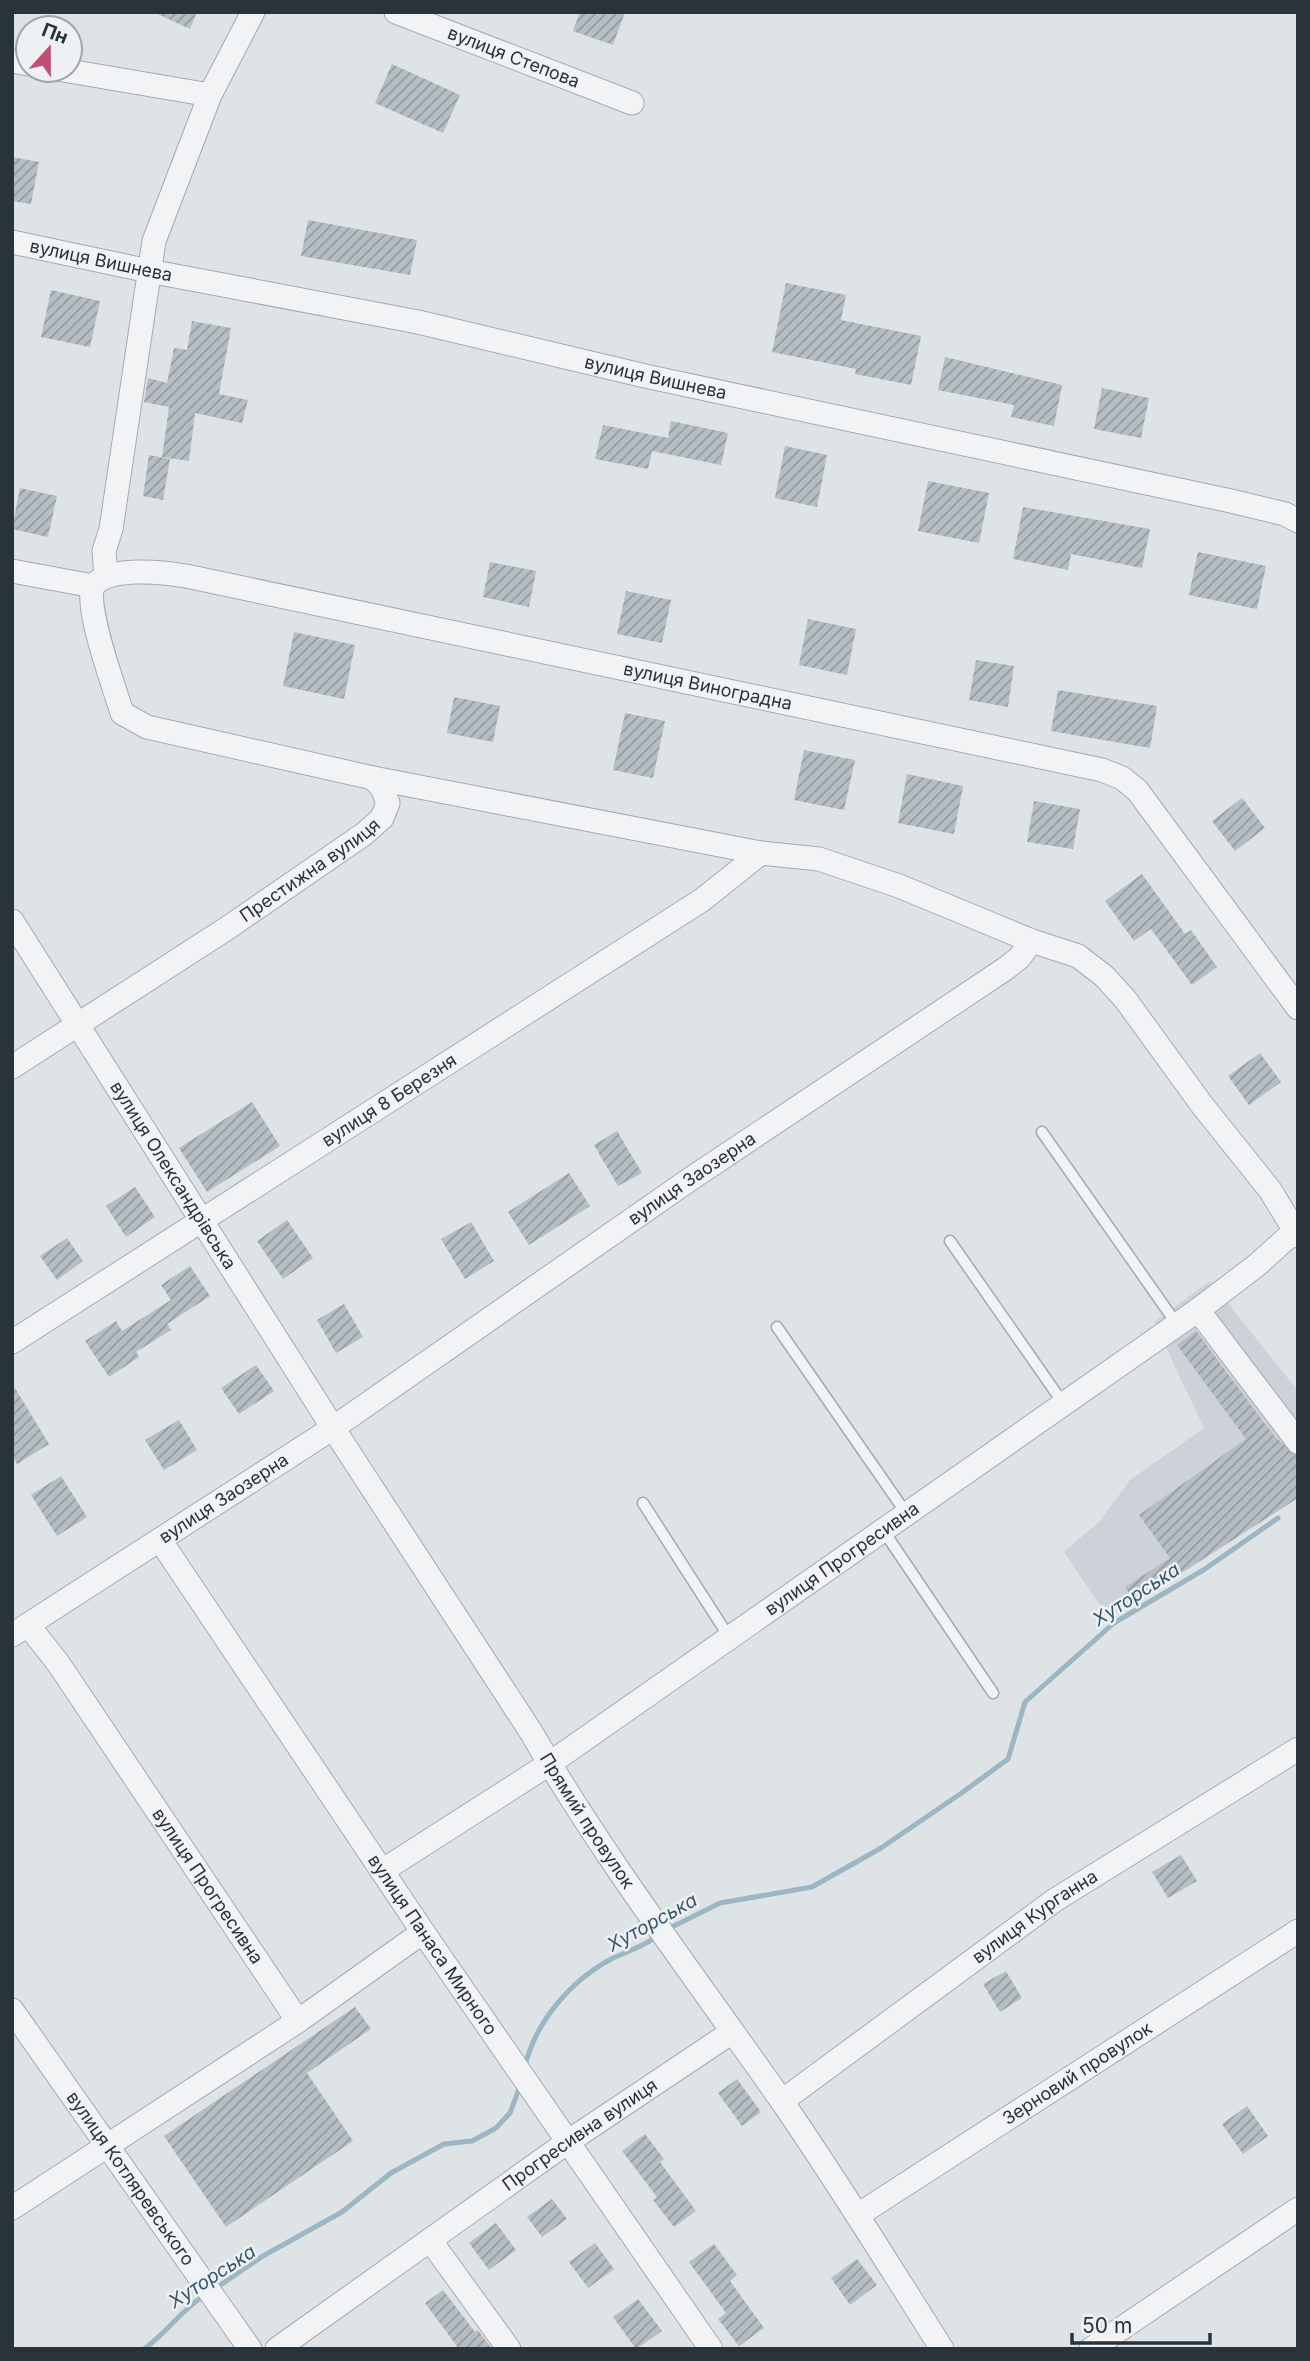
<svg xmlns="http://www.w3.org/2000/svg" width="1310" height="2361" viewBox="0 0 1310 2361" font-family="Inter,sans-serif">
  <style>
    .built { fill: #cdd2d8 }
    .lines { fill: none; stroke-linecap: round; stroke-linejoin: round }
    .stream { stroke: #9cb6c3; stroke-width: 5 }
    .building { fill: url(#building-hatch) }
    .lane-casing { stroke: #a4abb0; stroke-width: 13 }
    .street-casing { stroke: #a4abb0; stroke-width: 25 }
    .lane { stroke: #f1f3f5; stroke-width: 10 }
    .street { stroke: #f1f3f5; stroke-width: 23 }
    .labels { text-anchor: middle; stroke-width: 5; stroke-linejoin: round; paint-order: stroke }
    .street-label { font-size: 18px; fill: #29333c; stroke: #eef1f4 }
    .water-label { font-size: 19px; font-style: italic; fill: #37576c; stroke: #eef1f4 }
  </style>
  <defs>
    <pattern id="building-hatch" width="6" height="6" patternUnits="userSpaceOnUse" patternTransform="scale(1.75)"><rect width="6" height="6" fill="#b6bdc3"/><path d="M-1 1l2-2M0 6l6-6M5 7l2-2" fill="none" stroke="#949aa0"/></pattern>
  </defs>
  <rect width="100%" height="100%" fill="#dee3e6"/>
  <!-- built -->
  <polygon class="built" points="1210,1281 1298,1391 1298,1501 1295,1498 1108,1617 1064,1552 1100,1521 1130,1480 1204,1428 1154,1322"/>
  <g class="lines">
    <!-- stream -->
    <g class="stream">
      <polyline points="668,1929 720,1903 812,1887 881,1848 963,1792 1008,1759 1025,1702 1114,1623 1205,1569 1278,1518"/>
      <path d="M525,2066C536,2021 571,1980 613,1958C628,1951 643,1947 657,1936"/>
      <polyline points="216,2288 263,2256 342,2212 391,2173 444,2144 472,2141 496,2128 510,2113 520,2086"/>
      <path d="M144,2349C167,2333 181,2310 205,2295"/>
    </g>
  </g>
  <!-- building -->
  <g class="building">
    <polygon points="153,12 197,12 190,29"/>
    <polygon points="580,12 625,12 613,45 573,31"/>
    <polygon points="392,64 460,95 443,133 375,103"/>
    <polygon points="12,157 39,162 31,204 12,201"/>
    <polygon points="308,220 417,240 410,275 301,256"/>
    <polygon points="786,283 846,295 841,320 921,336 911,385 855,374 856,369 772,352"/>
    <polygon points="51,290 100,301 90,347 41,337"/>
    <polygon points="192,321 231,328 219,394 248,400 242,423 195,413 189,461 162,457 169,407 144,402 148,378 167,383 174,348 187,350"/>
    <polygon points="945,357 1062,385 1054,426 1011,417 1014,405 938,390"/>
    <polygon points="1102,388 1149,398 1141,438 1094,429"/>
    <polygon points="671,421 728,433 721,465 652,451 648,469 595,459 603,425 668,438"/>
    <polygon points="785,446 827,455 817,507 775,498"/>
    <polygon points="149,455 170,459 163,500 143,496"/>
    <polygon points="928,481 989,493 979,543 918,531"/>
    <polygon points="20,488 57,496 48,537 12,529"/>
    <polygon points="1023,507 1150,529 1142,568 1071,554 1068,570 1013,559"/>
    <polygon points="1198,552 1266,566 1257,609 1189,595"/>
    <polygon points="490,562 536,571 529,607 483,597"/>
    <polygon points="626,591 671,600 662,643 617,634"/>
    <polygon points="808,619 856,629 847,675 799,665"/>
    <polygon points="294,632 355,645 344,699 283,686"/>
    <polygon points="976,660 1014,666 1008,707 969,700"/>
    <polygon points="1058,690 1157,706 1150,748 1051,731"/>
    <polygon points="454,697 500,706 493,742 447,733"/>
    <polygon points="625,713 665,721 653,778 613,770"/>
    <polygon points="804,750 855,760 844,810 794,800"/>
    <polygon points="907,774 963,786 954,834 898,823"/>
    <polygon points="1242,798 1265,828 1235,851 1212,821"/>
    <polygon points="1034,801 1080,809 1073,849 1027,842"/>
    <polygon points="1142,874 1185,934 1191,930 1217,967 1192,985 1151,929 1134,941 1105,901"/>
    <polygon points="1260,1053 1281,1082 1249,1105 1228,1076"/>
    <polygon points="252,1102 280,1146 207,1192 179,1148"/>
    <polygon points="617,1131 642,1173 618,1186 594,1145"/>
    <polygon points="569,1173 590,1206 529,1245 508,1212"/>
    <polygon points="135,1187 155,1217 126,1237 106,1206"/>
    <polygon points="287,1220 313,1258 283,1279 257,1241"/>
    <polygon points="471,1222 494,1261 465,1279 441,1239"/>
    <polygon points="67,1238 83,1261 57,1280 40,1256"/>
    <polygon points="190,1266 210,1296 167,1324 171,1330 136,1352 139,1357 109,1377 85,1341 116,1321 122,1331 171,1300 161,1285"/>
    <polygon points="344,1304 363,1337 336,1353 317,1320"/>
    <polygon points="1196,1331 1274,1436 1298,1457 1298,1498 1135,1603 1125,1587 1170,1558 1139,1515 1246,1439 1177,1345"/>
    <polygon points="256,1365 274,1391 239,1414 221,1388"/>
    <polygon points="12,1383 49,1444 17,1464 12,1456"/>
    <polygon points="179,1420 197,1450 164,1470 145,1440"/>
    <polygon points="61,1476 87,1517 57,1536 31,1495"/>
    <polygon points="1181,1855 1197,1881 1168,1898 1152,1872"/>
    <polygon points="1006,1971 1022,1998 1000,2012 983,1984"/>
    <polygon points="355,2007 371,2029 307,2073 353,2141 226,2227 164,2136"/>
    <polygon points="737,2079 761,2112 742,2126 718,2093"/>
    <polygon points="1247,2106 1268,2136 1243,2154 1222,2124"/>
    <polygon points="645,2134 664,2159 660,2162 696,2211 674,2227 653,2200 657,2197 622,2151"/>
    <polygon points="552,2199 567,2219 542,2237 527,2217"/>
    <polygon points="496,2223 516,2250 489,2270 469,2243"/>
    <polygon points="595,2243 614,2269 588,2288 569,2262"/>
    <polygon points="714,2244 737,2275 730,2281 764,2328 739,2346 718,2319 726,2313 689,2262"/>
    <polygon points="857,2259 877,2285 850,2305 831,2278"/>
    <polygon points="443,2290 475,2332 478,2330 492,2349 459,2349 425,2303"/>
    <polygon points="638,2299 662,2331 636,2349 613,2317"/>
  </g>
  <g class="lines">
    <!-- lane casing -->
    <g class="lane-casing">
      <g id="lane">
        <polyline points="1042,1132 1176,1323"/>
        <polyline points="950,1241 1063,1403"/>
        <polyline points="777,1327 906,1513"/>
        <polyline points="643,1503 729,1637"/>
        <polyline points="883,1530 993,1693"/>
      </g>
    </g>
    <!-- street casing -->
    <g class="street-casing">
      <g id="street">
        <path id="s1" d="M396,12L632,103"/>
        <polyline points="12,61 28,64"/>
        <polyline points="63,70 210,95"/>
        <path id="s2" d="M12,242L149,271L418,322L645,376L1231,501L1285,514L1298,521"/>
        <polyline points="12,571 93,586"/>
        <polyline points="106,576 104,551 111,529 154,241 210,95 253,12"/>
        <path id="s3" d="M93,586C109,566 163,572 186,576L1102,770L1122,778L1137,790L1298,1008"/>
        <polyline points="373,778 761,853 819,859 899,886 1032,941 1078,956 1104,976 1125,999 1202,1105 1270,1190 1298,1236"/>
        <path id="s4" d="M12,921L333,1428L531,1732C605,1860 696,1978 781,2100C837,2181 889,2265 942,2349"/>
        <path id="s5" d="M12,1067L226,929L364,834L382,818L388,803L382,788L373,778L147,727L122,713C114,686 85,609 93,586"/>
        <polyline points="1198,1310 1298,1442"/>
        <path id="s6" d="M12,1342L702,900L761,853"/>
        <path id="s7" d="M160,1540L423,1932L711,2349"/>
        <path id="s8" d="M28,1625L58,1663L298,2021L423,1932"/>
        <path id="s9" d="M12,1635L333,1428L689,1180L1005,969L1019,958L1032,941"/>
        <path id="s10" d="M382,1871L549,1764L1198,1310L1257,1265L1298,1228"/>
        <path id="s11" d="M12,2010L250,2349"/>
        <path id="s12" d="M782,2101L1055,1900L1298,1749"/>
        <polyline points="12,2208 298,2021"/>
        <path id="s13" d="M858,2215L1298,1931"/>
        <polyline points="430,2240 509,2349"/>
        <path id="s14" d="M277,2349L569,2141L732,2032"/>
        <polyline points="1091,2349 1298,2209"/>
      </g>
    </g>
    <!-- lane -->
    <use href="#lane" class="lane"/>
    <!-- street -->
    <use href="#street" class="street"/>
  </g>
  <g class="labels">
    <!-- street labels -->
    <g class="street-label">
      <text dy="6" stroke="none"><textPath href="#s1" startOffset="126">вулиця Степова</textPath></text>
      <text dy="6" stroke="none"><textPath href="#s2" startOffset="91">вулиця Вишнева</textPath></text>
      <text dy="6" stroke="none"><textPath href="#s2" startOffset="658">вулиця Вишнева</textPath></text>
      <text dy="6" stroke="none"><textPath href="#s3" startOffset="630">вулиця Виноградна</textPath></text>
      <text dy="6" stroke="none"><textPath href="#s5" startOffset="357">Престижна вулиця</textPath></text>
      <text dy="6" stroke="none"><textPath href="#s6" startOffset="448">вулиця 8 Березня</textPath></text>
      <text dy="6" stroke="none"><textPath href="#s4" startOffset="301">вулиця Олександрівська</textPath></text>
      <text dy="6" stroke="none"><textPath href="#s9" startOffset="819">вулиця Заозерна</textPath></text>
      <text dy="6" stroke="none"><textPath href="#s9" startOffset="252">вулиця Заозерна</textPath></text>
      <text dy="6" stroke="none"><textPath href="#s10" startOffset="556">вулиця Прогресивна</textPath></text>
      <text dy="6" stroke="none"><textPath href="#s4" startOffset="1068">Прямий провулок</textPath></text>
      <text dy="6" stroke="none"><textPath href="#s8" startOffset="317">вулиця Прогресивна</textPath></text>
      <text dy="6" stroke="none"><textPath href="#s12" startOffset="313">вулиця Курганна</textPath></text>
      <text dy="6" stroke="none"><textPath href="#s7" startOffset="488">вулиця Панаса Мирного</textPath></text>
      <text dy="6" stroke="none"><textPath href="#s13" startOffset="261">Зерновий провулок</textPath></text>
      <text dy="6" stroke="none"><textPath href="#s14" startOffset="371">Прогресивна вулиця</textPath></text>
      <text dy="6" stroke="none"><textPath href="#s11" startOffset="206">вулиця Котляревського</textPath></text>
    </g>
    <!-- water labels -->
    <g class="water-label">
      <text transform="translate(1136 1594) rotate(-33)" y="7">Хуторська</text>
      <text transform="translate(652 1922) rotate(-29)" y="7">Хуторська</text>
      <text transform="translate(212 2276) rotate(-33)" y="7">Хуторська</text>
    </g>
  </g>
  <!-- border -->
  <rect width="1310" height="2361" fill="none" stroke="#29333c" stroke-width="28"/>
  <!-- north arrow -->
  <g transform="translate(49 49) rotate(21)"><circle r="33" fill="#eef1f4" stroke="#9fa5aa" stroke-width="2"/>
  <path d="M0-5L12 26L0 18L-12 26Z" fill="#c14e73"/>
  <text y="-10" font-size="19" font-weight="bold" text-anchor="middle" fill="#29333c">Пн</text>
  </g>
  <!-- scale -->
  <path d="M1072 2333v10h138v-10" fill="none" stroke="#29333c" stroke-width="3.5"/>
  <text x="1082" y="2333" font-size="21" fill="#29333c" stroke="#eef1f4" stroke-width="5" paint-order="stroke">50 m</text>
</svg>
